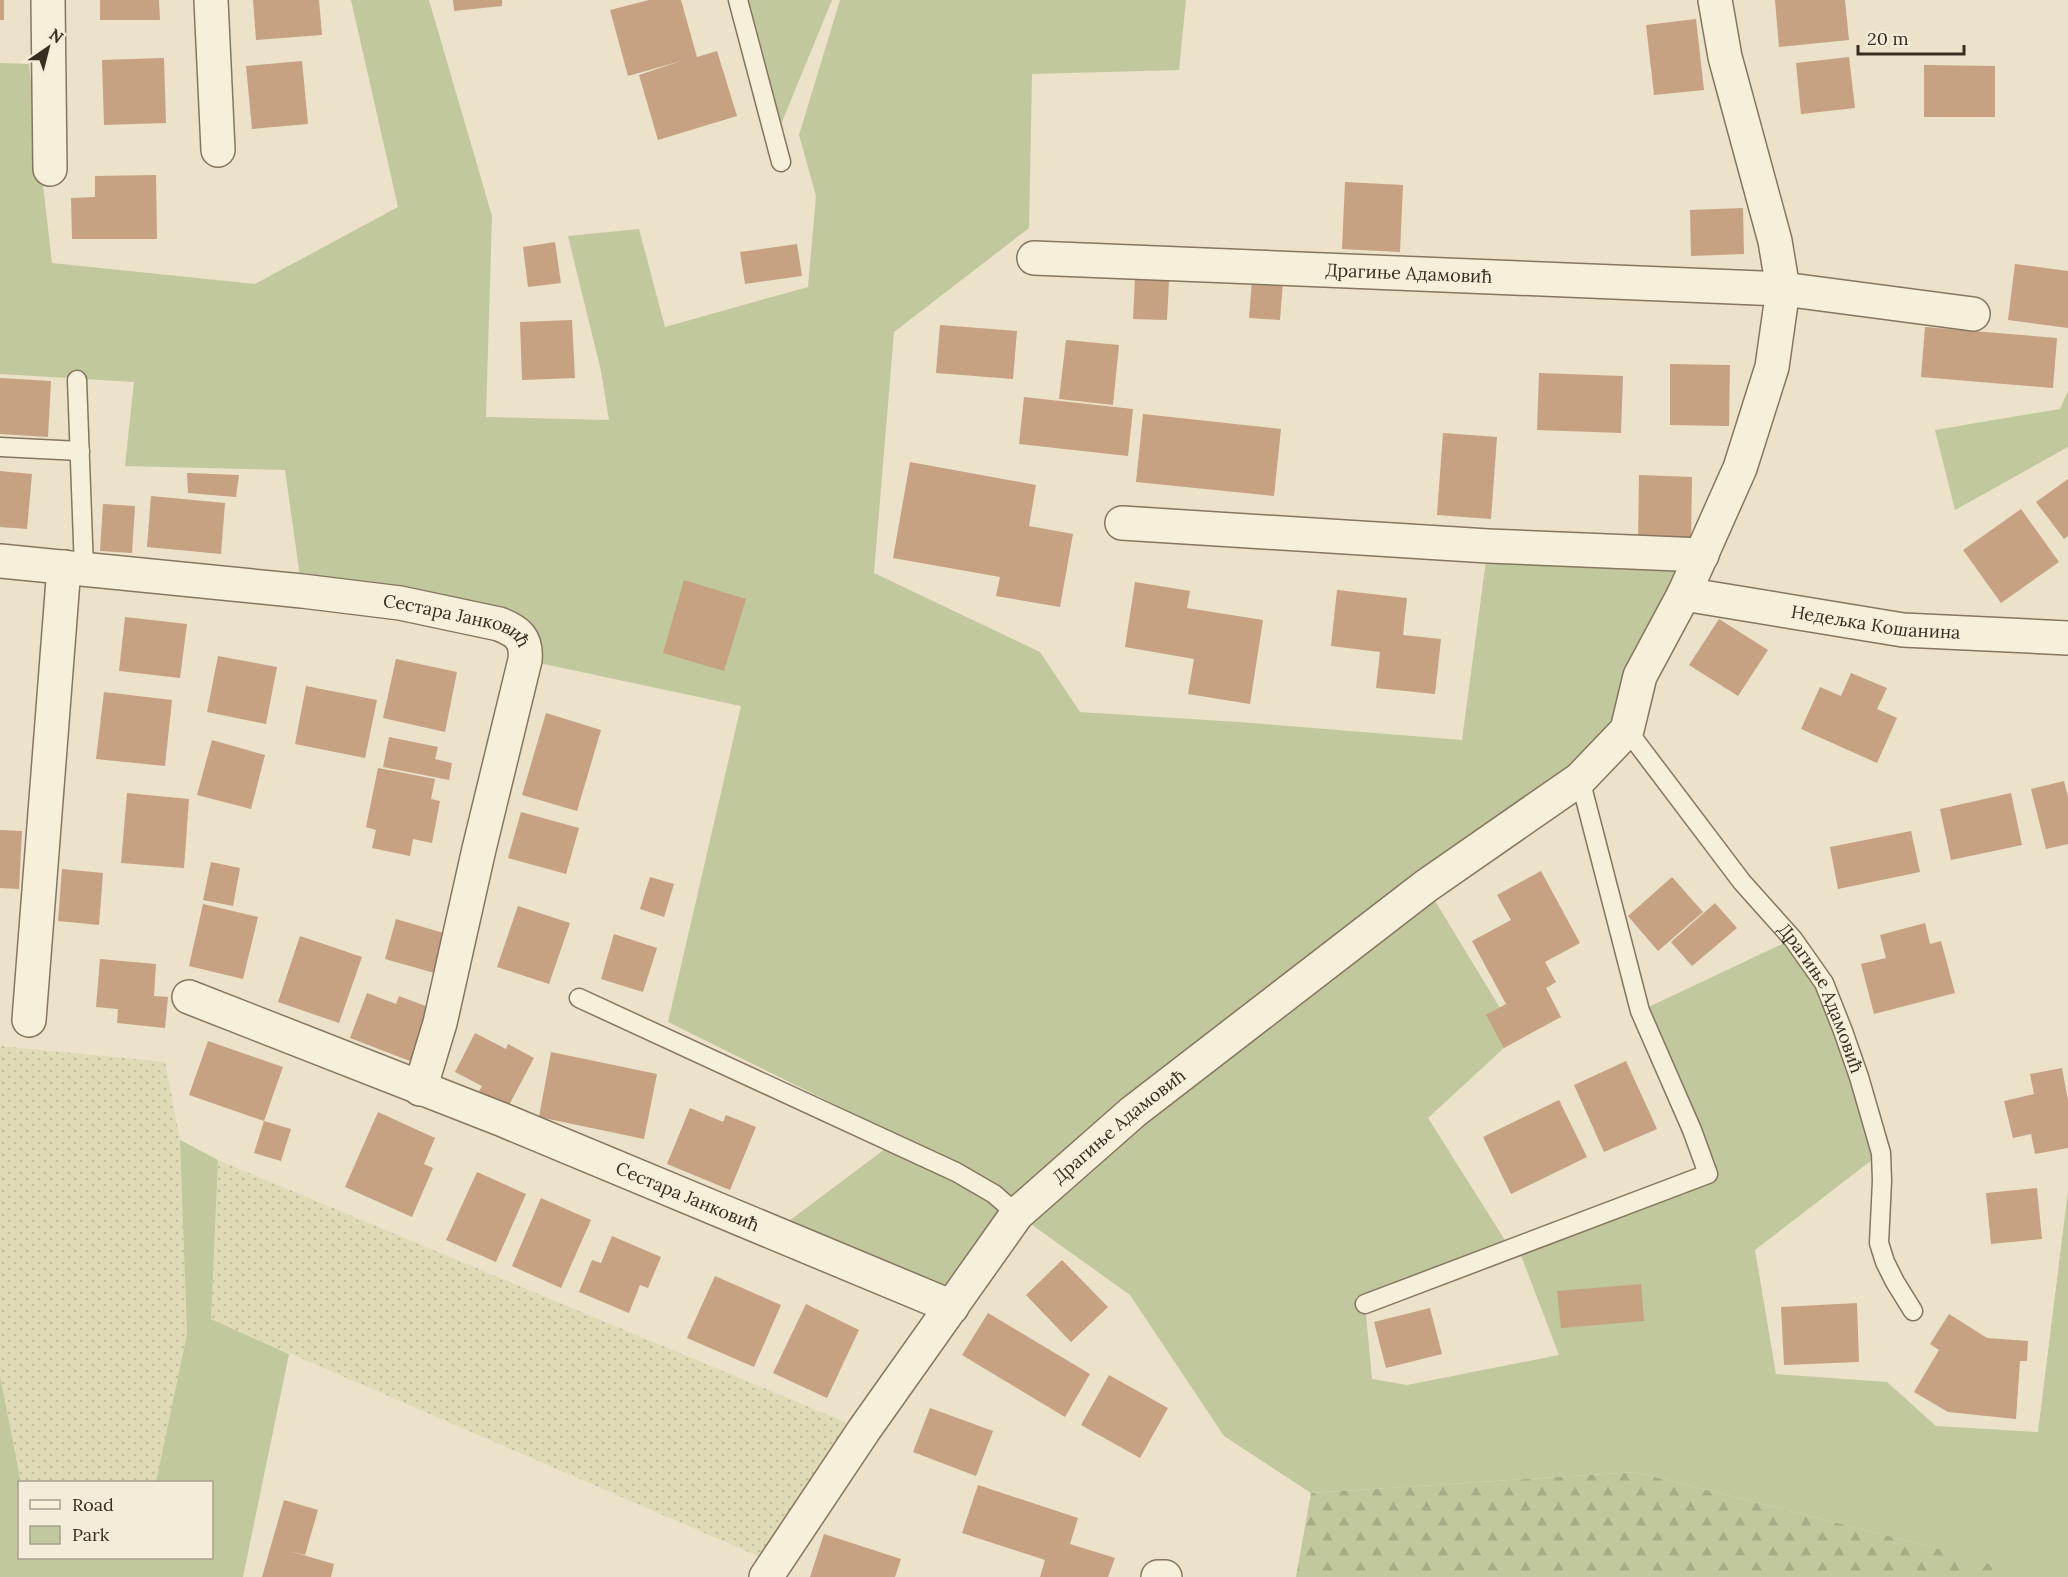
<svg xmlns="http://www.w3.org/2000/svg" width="2068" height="1577" viewBox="0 0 2068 1577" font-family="Lora,serif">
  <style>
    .farmland { fill: url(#farmland-dots) }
    .green { fill: #c1c89d }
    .forest { fill: url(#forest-firs) }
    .building { fill: #c6a182 }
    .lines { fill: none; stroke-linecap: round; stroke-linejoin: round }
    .lane-casing { stroke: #86755f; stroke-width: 21 }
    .street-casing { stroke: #86755f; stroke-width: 36 }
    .lane { stroke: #f6f0db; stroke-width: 18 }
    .street { stroke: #f6f0db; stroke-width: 33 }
    .labels { text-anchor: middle; stroke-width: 4.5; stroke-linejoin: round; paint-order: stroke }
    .street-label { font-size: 18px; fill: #382d21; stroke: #f3ecd8 }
  </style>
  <defs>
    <pattern id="farmland-dots" width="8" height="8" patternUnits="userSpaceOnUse" patternTransform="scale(1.5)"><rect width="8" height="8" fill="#e0dbb7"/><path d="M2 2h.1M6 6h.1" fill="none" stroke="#c1bc9d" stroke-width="1.8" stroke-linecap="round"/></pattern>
    <pattern id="forest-firs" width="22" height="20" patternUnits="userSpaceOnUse" patternTransform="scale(1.5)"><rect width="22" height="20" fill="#c1c89d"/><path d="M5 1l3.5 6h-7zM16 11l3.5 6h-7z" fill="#a7ac87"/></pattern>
  </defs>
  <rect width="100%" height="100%" fill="#ebe2c9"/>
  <!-- farmland -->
  <g class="farmland">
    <polygon points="0,1046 165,1062 180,1140 187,1334 156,1482 21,1482 0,1376"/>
    <polygon points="218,1160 864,1430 776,1564 211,1319"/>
  </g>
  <!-- green -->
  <g class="green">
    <polygon points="351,0 429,0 492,216 486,417 609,420 601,371 568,236 639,229 665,327 808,287 816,196 799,135 840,0 1186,0 1179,70 1032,74 1029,228 894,332 874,573 1040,652 1080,712 1239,722 1462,740 1488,546 1702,555 1627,730 1426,886 1517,1036 1428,1118 1510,1248 1365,1304 1372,1379 1407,1385 1559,1355 1517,1245 1708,1174 1640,1011 1793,939 1824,983 1881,1153 1755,1250 1776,1374 1887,1382 1936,1426 2038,1432 2068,1191 2068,1577 2017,1577 1944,1550 1635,1472 1311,1493 1224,1436 1130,1295 1017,1214 952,1307 773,1233 901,1137 668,1022 741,706 525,660 523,638 302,591 285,470 125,466 134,382 0,374 0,63 29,64 52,263 255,284 398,207"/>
    <polygon points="738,0 832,0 775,139"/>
    <polygon points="2068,391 2068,447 1955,510 1935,430 2060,409"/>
    <polygon points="180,1140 218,1160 211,1319 289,1354 243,1577 0,1577 0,1376 21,1482 20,1482 20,1558 212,1558 212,1482 156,1482 187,1334"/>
  </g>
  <!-- forest -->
  <polygon class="forest" points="1635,1472 1968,1556 2023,1577 1296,1577 1311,1493"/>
  <!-- building -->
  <g class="building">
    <rect x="0" y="0" width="4" height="20"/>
    <polygon points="100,0 159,0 160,20 100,20"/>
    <polygon points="253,0 319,0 322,35 256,40"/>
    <polygon points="453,0 502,0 502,6 454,11"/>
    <polygon points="649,0 681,0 697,57 717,51 737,116 658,140 639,75 681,61 628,76 610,10"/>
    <polygon points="1775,0 1845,0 1849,40 1779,47"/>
    <polygon points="1696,19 1704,90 1654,95 1646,25"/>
    <polygon points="1849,57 1855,108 1801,114 1796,63"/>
    <polygon points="164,58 166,123 104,125 102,60"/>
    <polygon points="302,61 308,124 252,129 246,66"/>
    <polygon points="1924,65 1995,66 1995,117 1924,117"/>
    <polygon points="156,175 157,239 72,239 71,198 95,197 95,176"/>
    <polygon points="1345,182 1403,185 1400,252 1342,249"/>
    <polygon points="1743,208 1744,254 1691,256 1690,210"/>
    <polygon points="555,242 561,283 528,287 523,247"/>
    <polygon points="797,244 802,276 745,284 740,252"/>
    <polygon points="2015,264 2068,271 2068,328 2008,320"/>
    <polygon points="1135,279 1169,281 1167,320 1133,319"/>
    <polygon points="1252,279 1283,282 1280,320 1249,318"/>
    <polygon points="572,320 575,378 522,380 520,322"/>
    <polygon points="940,325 1017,331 1013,379 936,373"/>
    <polygon points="1925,327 2057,338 2053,388 1921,377"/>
    <polygon points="1066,340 1119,345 1113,405 1059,399"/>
    <polygon points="1670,364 1730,365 1729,426 1670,425"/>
    <polygon points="1539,373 1623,376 1621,433 1537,430"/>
    <polygon points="0,378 51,381 48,437 0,434"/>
    <polygon points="1024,397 1133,409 1128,456 1019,444"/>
    <polygon points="1143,414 1281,429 1274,496 1136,482"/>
    <polygon points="1443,433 1497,437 1491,519 1437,515"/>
    <polygon points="910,462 1036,485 1029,526 1073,534 1060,607 996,596 1000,577 893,558"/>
    <polygon points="0,471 32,474 27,529 0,527"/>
    <polygon points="187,473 239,475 236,497 188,493"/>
    <polygon points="1639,475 1692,477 1691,543 1638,541"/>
    <polygon points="2068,479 2068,536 2064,539 2036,502"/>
    <polygon points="151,496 225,503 221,554 147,547"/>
    <polygon points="103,504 135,506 132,553 100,551"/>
    <polygon points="2021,509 2059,562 2001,603 1963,550"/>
    <polygon points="684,580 746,599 724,671 663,653"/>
    <polygon points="1135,582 1190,591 1187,608 1263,620 1250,704 1188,694 1194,659 1125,647"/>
    <polygon points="1337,590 1407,598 1403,635 1441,639 1435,694 1376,688 1380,652 1331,646"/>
    <polygon points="125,617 187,624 180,678 119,671"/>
    <polygon points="1719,619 1768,650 1738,696 1689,665"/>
    <polygon points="218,656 277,667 266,724 207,712"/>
    <polygon points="396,659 457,672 445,732 383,718"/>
    <polygon points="1851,673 1887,688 1877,709 1897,718 1877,763 1801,729 1820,687 1841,696"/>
    <polygon points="306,686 377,700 365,758 295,744"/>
    <polygon points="104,692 172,700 165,766 96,759"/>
    <polygon points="546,713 601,730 577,811 522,795"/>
    <polygon points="389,737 438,747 435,759 452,763 449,780 383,767"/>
    <polygon points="212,740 265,755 251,809 197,795"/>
    <polygon points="378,768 435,779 431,799 440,801 432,843 413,839 410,856 372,848 376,830 366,827"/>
    <polygon points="2064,781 2068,797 2068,844 2046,849 2031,789"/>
    <polygon points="127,793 189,799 184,868 121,863"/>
    <polygon points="2011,793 2022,845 1951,860 1940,809"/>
    <polygon points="521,812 579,828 566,874 508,858"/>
    <polygon points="0,830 22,831 19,889 0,888"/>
    <polygon points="1911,831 1920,872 1838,889 1830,847"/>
    <polygon points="211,862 240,868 233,906 203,900"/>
    <polygon points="62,869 103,873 99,925 58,921"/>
    <polygon points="1541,871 1580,943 1545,962 1556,982 1546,988 1561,1017 1504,1048 1486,1015 1506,1004 1472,941 1511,920 1497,895"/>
    <polygon points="650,877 674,884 664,917 640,909"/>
    <polygon points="1672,877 1703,912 1658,951 1628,916"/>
    <polygon points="1715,903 1737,928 1692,966 1671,942"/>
    <polygon points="203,904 258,917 243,979 189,966"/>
    <polygon points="518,906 570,923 549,984 497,967"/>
    <polygon points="396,919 457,937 445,976 385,959"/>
    <polygon points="1925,923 1930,944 1941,941 1955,993 1874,1014 1861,964 1886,958 1880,935"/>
    <polygon points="614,934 657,948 643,992 601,979"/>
    <polygon points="300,936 362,957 339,1023 278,1002"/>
    <polygon points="100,959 156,964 154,996 168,997 165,1028 117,1023 118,1009 96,1007"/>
    <polygon points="367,993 396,1004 399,996 431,1008 410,1061 350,1038"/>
    <polygon points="475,1033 506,1049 508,1044 534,1058 507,1109 478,1093 482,1086 455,1072"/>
    <polygon points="208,1041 283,1067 264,1121 189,1095"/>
    <polygon points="551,1052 657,1074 644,1139 539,1117"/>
    <polygon points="1626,1061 1657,1129 1604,1152 1574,1085"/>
    <polygon points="2062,1068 2068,1100 2068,1148 2035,1154 2031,1134 2013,1138 2004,1101 2034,1094 2030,1074"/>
    <polygon points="1559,1100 1587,1157 1511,1194 1483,1137"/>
    <polygon points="690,1108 723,1122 726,1115 756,1127 730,1190 667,1164"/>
    <polygon points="378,1112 435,1138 424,1164 433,1168 412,1217 345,1187"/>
    <polygon points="264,1121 291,1129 281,1161 254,1153"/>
    <polygon points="477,1172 526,1194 496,1262 446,1240"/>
    <polygon points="2037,1188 2042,1239 1991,1244 1986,1193"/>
    <polygon points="541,1198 591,1220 561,1288 512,1266"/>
    <polygon points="612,1236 661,1257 648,1288 640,1285 629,1313 579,1292 592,1260 601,1263"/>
    <polygon points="1062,1260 1108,1307 1071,1342 1026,1295"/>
    <polygon points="715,1276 781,1305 754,1367 687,1338"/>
    <polygon points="1641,1284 1644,1321 1561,1328 1557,1291"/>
    <polygon points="1857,1303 1859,1362 1784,1365 1781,1307"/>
    <polygon points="806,1304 859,1330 827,1398 773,1373"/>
    <polygon points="1430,1308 1442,1354 1386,1368 1374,1322"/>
    <polygon points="988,1313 1090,1374 1065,1417 962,1355"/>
    <polygon points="1949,1314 1987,1338 2028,1341 2027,1361 2020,1361 2016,1419 1948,1412 1914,1392 1939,1350 1930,1344"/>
    <polygon points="1109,1375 1168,1408 1140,1458 1081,1425"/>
    <polygon points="930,1408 993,1431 976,1476 913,1452"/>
    <polygon points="978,1485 1078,1518 1070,1544 1115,1558 1108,1577 1040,1577 1045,1560 962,1533"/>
    <polygon points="284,1500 318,1510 305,1555 289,1551 334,1564 331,1577 262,1577"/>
    <polygon points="824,1534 901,1559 895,1577 810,1577"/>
  </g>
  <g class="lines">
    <!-- lane casing -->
    <g class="lane-casing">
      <g id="lane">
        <polyline points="738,0 781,162"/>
        <polyline points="77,380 84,569"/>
        <polyline points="0,447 80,451"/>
        <path id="s1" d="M1627,730L1742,882L1793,939L1824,983L1843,1031L1859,1077L1881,1153L1882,1181L1879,1243L1885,1262L1895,1282L1913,1311"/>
        <polyline points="579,998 956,1172 994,1194 1017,1214"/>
        <polyline points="1365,1304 1708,1174 1692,1130 1640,1011 1580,779"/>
      </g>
    </g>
    <!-- street casing -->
    <g class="street-casing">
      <g id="street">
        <polyline points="48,0 50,169"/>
        <polyline points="211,0 218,150"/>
        <path id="s2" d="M1034,258L1783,289L1973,314"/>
        <polyline points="1122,523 1488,546 1702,555"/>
        <path id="s3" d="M0,561L302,591L400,603L499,624C518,631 527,639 525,660L479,849L440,1023L420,1089"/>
        <path id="s4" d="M1684,594L1903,630L2068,638"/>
        <path id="s5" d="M189,997L503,1120L952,1307"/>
        <polyline points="29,1020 64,567"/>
        <path id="s6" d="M766,1577L864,1430L1017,1214L1133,1112L1426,886L1580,779L1627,730L1640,676L1684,594L1740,468L1772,367L1783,289L1775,241L1725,57L1715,0"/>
        <polyline points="1158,1577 1165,1577"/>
      </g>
    </g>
    <!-- lane -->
    <use href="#lane" class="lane"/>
    <!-- street -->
    <use href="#street" class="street"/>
  </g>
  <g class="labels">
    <!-- street labels -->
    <g class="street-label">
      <text dy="6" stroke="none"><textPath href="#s2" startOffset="375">Драгиње Адамовић</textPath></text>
      <text dy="6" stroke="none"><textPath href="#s4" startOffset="194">Недељка Кошанина</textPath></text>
      <text dy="6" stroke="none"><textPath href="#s3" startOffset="462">Сестара Јанковић</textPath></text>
      <text dy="6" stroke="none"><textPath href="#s1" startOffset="333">Драгиње Адамовић</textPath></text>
      <text dy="6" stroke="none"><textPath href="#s6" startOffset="576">Драгиње Адамовић</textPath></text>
      <text dy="6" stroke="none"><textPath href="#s5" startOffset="537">Сестара Јанковић</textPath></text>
    </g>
  </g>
  <!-- legend -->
  <rect x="18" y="1481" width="195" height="78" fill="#f3ecd8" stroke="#a8a08f" stroke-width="1.5"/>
  <rect x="30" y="1500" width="30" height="9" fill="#f6f0db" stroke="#a8a08f" stroke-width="1.5"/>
  <text x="72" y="1511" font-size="18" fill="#382d21">Road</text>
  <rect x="30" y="1526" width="30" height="18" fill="#c1c89d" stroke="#a8a08f" stroke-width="1.5"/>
  <text x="72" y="1541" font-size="18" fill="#382d21">Park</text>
  <!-- north arrow -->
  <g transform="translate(48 48) rotate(35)" stroke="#f3ecd8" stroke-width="4.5" paint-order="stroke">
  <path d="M0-4.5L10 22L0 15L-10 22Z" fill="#382d21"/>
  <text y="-9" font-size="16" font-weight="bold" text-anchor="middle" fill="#382d21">N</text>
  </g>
  <!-- scale -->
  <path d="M1858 45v9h106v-9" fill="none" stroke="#382d21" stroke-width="3"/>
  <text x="1867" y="45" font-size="18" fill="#382d21" stroke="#f3ecd8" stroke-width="4.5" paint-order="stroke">20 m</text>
</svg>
